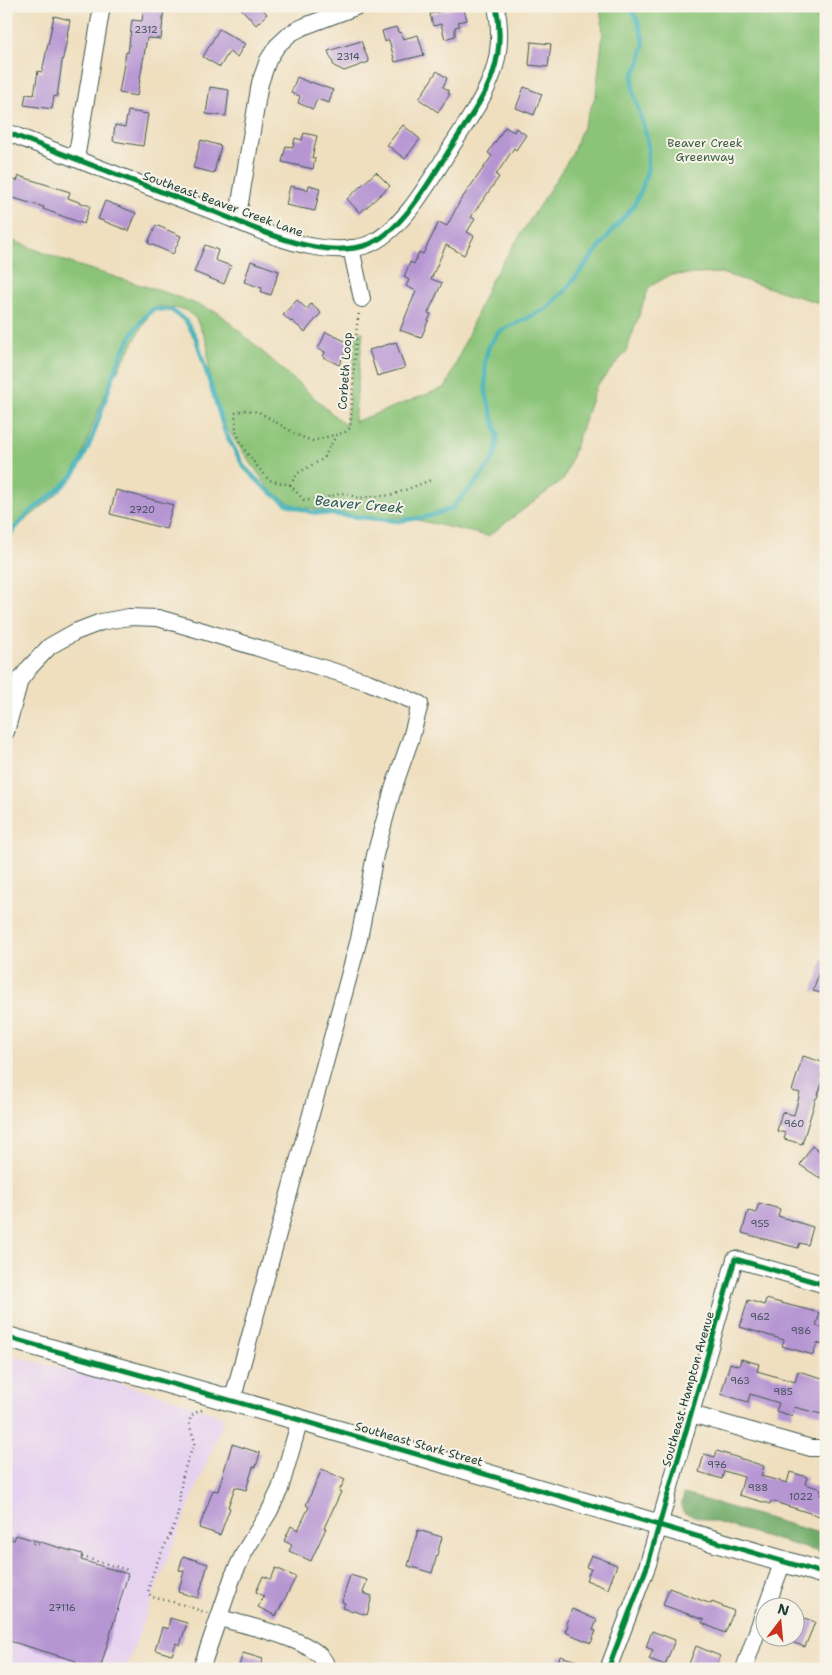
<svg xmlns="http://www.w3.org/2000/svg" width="832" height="1675" viewBox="0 0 832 1675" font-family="'Shantell Sans',sans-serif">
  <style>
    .built { fill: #e6d2f0 }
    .green { fill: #8bc478; stroke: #558056 }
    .forest { fill: #70aa68; stroke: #48744e }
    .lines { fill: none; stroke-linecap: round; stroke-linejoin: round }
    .stream { stroke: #42b2ba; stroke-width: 4.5 }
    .building { fill: #b695d3 }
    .minor-casing { stroke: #3e5549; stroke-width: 18 }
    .major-casing { stroke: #3e5549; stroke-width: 23 }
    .path { stroke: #3e5549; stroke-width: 2.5; stroke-dasharray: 1 4; stroke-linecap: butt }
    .minor { stroke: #fff; stroke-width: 16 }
    .major { stroke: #fff; stroke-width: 21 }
    .cycleway-casing { stroke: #f7f3e8; stroke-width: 8 }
    .cycleway { stroke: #00873e; stroke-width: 5 }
    .labels { text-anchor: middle; stroke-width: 4; stroke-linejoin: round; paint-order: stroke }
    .number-label { font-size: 10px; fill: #45535c }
    .park-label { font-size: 12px; fill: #3a5f45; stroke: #f7f3e8 }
    .street-label { font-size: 12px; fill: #1f3d34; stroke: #f7f3e8 }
    .water-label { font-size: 14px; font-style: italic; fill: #285a56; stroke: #f7f3e8 }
  </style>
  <rect width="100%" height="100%" fill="#f7f3e8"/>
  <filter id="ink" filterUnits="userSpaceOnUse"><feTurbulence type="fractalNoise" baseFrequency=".02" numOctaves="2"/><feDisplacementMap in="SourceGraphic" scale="10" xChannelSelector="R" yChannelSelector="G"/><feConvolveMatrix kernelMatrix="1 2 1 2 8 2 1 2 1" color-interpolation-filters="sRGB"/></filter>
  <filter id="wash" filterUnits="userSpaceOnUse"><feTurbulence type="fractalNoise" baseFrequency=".0096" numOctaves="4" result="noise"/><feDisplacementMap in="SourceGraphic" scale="20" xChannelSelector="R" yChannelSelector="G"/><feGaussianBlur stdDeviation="1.12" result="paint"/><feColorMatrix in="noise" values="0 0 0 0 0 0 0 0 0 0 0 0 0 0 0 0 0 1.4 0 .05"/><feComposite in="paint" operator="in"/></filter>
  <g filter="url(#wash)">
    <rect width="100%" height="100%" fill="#efdfbf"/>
    <!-- built -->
    <polygon class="built" points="6,1354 163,1395 225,1417 151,1601 126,1669 6,1669"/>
    <!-- green -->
    <polygon class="green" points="600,6 826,6 826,305 721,273 670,275 649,287 626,352 596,387 564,479 488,536 404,517 380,519 295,506 270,490 224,425 210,383 207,342 196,319 186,310 159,306 150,313 104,395 75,475 53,498 17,527 6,542 6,238 73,264 170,294 219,313 346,426 357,332 363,332 354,422 446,387 490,282 571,156 596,95 603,32"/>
    <!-- forest -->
    <polygon class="forest" points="684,1494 826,1535 826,1554 688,1514 684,1513 681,1507"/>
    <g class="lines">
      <!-- stream -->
      <path class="stream" d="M6,539C14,530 21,521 29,513C45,499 65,488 77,469C106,423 110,346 153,309L171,310L186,321L196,338L225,432L244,467L265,488L287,504L311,512L398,521L426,517L451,509L481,477L495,456L498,436L486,393L485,361L489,345L500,331L546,309L564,292L616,226L633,207L642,189L648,167V142L633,90V75L640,62L644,42L638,22L630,6"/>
    </g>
    <g id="blocks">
      <!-- building -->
      <g class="building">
        <polygon points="144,6 164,8 161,39 147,38 137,96 119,93 126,52 128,53 132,20 142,21"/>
        <polygon points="239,6 260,6 267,14 256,25"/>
        <polygon points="463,6 467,20 458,22 460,26 455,27 455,36 445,39 441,24 433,26 430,14"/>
        <polygon points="54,16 70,20 67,35 68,35 62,62 57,97 54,96 52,109 24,105 26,94 34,95 38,71 42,72"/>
        <polygon points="396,27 398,32 401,33 403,39 418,35 424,55 395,62 389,40 385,42 382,31"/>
        <polygon points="219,29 245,44 237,57 229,52 220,67 203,57"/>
        <polygon points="361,41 369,62 344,71 334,66 328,51"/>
        <polygon points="531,42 551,44 548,67 529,65"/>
        <polygon points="437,71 447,78 443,87 449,91 448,93 450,94 438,112 419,99"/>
        <polygon points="297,77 310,83 311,82 333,90 329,103 317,99 313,109 298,103 300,96 291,93"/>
        <polygon points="210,87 229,90 226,116 206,114"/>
        <polygon points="524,87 542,94 534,115 516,108"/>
        <polygon points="128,111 148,114 143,146 113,141 115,125 125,127"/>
        <polygon points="403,125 420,139 405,159 387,145"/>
        <polygon points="505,127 514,132 516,128 526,135 516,150 514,148 496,175 499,177 471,217 475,219 467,232 474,236 464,255 446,245 431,279 442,283 428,313 431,314 421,338 400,330 416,291 406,286 409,280 404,277 410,262 414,264 419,252 423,254 439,222 447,226 460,201 492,156 488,153"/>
        <polygon points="304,133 317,136 312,158 315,158 313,169 282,162 286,146 293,147 295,138 302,140"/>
        <polygon points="201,140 221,146 214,173 193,168"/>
        <polygon points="376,172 390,186 360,213 347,199"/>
        <polygon points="19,176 70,192 68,198 90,206 84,224 43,209 44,207 6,196 6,178 17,181"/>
        <polygon points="309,185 320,188 315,211 286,205 290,186 308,190"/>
        <polygon points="105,201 136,213 129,231 98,219"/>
        <polygon points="156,225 181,236 173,254 148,243"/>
        <polygon points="205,245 218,250 215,260 231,266 224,284 194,272"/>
        <polygon points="251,261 279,271 271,295 261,292 262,288 244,282"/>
        <polygon points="297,300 307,309 311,304 321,313 305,332 292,321 291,322 283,315"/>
        <polygon points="326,332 349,343 339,365 323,357 325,352 318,349"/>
        <polygon points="396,342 405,368 377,376 369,350"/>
        <polygon points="116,490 173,505 166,529 110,514"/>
        <polygon points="823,959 826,959 826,994 813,991"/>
        <polygon points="803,1056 825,1063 821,1077 824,1078 817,1098 816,1098 802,1144 784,1139 786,1133 777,1131 782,1112 794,1115 800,1093 792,1091"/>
        <polygon points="812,1146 826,1155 826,1182 800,1165"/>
        <polygon points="759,1203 780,1209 778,1216 813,1227 808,1245 800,1243 798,1248 742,1233 748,1211 756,1213"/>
        <polygon points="766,1299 820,1313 816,1326 826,1329 826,1346 817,1343 813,1355 782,1346 784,1340 740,1327 748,1300 764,1305"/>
        <polygon points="741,1359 759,1364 757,1371 795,1382 798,1371 826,1379 826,1406 823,1405 821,1414 794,1407 792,1416 776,1411 779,1403 750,1394 748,1402 721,1394 730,1363 739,1366"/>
        <polygon points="232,1444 260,1453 256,1467 253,1467 246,1490 235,1487 228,1507 230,1508 220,1535 199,1528 213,1490 218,1491"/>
        <polygon points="717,1451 764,1466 761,1476 787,1483 790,1472 807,1477 805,1484 821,1489 820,1495 826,1497 826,1518 771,1501 770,1504 739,1495 744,1477 724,1471 722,1479 699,1472 704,1454 715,1457"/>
        <polygon points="322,1469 345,1480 339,1491 341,1492 324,1528 326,1528 311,1561 289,1551 292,1545 284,1541 291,1526 298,1530 309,1507 306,1505"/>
        <polygon points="418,1530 442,1537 432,1573 408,1566"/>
        <polygon points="16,1535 82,1554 81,1560 128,1574 100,1669 73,1669 76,1661 6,1640 6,1538 14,1540"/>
        <polygon points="591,1555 617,1565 608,1589 586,1580 591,1569 586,1567"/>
        <polygon points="183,1556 208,1564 198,1598 178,1592 184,1571 179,1570"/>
        <polygon points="276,1568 296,1577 276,1616 258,1607 264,1596 256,1592 263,1576 271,1579"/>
        <polygon points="350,1575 367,1580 363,1593 372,1596 367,1615 343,1608 345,1603 342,1602"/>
        <polygon points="669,1588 711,1604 712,1602 734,1611 725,1633 702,1623 704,1620 663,1605"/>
        <polygon points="572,1609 597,1620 593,1630 596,1631 591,1643 565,1632 568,1625 566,1624"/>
        <polygon points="794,1614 815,1622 805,1647 794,1643"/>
        <polygon points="170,1618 187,1623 180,1645 176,1643 172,1655 155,1650 162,1627 168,1629"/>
        <polygon points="652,1631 675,1640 665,1665 649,1659 653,1650 646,1647"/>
        <polygon points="696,1646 720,1656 715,1669 687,1669"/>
        <polygon points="243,1653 263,1659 260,1669 238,1669"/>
        <polygon points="560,1656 594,1666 593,1669 556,1669"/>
      </g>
    </g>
  </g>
  <g filter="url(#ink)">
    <use href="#blocks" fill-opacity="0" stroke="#3e5549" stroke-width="1"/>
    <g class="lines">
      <!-- minor casing -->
      <g class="minor-casing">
        <g id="minor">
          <path d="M6,132C76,159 145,186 215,212C247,225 280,241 315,247C331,250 351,250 367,245C402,232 431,179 450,149C481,99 509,68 496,6"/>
          <polyline points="76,159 102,6"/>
          <polyline points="237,221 260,83 268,60 277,46 291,33 305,26 358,6"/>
          <polyline points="351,248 362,299"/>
          <polyline points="6,732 20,680 30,667 50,646 75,632 101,622 129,617 158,618 203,631 368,682 420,704 411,738 393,789 375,855 359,939 344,994 232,1401"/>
          <polyline points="691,1414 811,1448 826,1448"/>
          <polyline points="766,1608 783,1561"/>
          <path d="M220,1618C247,1626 304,1637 322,1658C325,1661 326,1665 328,1669"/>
          <polyline points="201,1669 233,1576 245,1551 269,1512 280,1489 300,1420"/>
          <polyline points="608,1669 648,1564 735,1259 826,1285"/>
          <polyline points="744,1669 764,1612"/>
        </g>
      </g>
      <!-- major casing -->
      <g class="major-casing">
        <polyline id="major" points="6,1337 300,1420 826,1574"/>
      </g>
      <!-- path -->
      <g class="path">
        <polyline points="337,434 313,441 299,436 259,412 244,410 235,413 236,431 244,449 257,466 269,480 290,485 304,500 315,500 344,493 359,498 392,495 431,480"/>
        <polyline points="290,485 298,473 323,459 337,434 344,433 350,428 357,325 359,313"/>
        <path d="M202,1410C178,1418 197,1434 194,1445C193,1450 189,1455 188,1459C185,1468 182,1477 181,1486C179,1497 180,1509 176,1520C167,1545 152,1566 148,1593L152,1597L181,1604L207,1613"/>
        <polyline points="6,1535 15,1538"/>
        <polyline points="33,1543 42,1545"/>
        <polyline points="82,1557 128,1570"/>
      </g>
      <!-- minor -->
      <use href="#minor" class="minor"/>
      <!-- major -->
      <use href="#major" class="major"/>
      <!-- cycleway casing -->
      <g class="cycleway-casing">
        <g id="cycleway">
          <path d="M6,132C76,159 145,186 215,212C247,225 280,241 315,247C331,250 351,250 367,245C402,232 431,179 450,149C481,99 509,68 496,6"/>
          <polyline points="6,1337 300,1420 826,1574"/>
          <polyline points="608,1669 648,1564 735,1259 826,1285"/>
        </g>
      </g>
      <!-- cycleway -->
      <use href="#cycleway" class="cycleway"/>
    </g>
  </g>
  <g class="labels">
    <!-- number labels -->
    <g class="number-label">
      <text x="146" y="33">2312</text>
      <text x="348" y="60">2314</text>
      <text x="142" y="513">2720</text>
      <text x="794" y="1127">960</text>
      <text x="760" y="1227">955</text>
      <text x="760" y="1320">962</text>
      <text x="801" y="1334">986</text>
      <text x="740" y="1384">963</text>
      <text x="783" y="1395">985</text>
      <text x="717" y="1468">976</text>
      <text x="758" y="1491">988</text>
      <text x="801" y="1500">1022</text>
      <text x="62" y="1611">27116</text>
    </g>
    <!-- park labels -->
    <g class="park-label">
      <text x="705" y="147">Beaver Creek<tspan x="705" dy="14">Greenway</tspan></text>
    </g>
    <!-- street labels -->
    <g class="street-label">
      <text transform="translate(223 204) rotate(20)" y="4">Southeast Beaver Creek Lane</text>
      <text transform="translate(345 371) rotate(-86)" y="4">Corbeth Loop</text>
      <text transform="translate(688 1389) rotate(-74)" y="4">Southeast Hampton Avenue</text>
      <text transform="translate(419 1444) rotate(16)" y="4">Southeast Stark Street</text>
    </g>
    <!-- water labels -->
    <g class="water-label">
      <text transform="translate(359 504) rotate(5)" y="5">Beaver Creek</text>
    </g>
  </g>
  <!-- margin -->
  <rect width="832" height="1675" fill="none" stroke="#f7f3e8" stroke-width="25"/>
  <!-- north arrow -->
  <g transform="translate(780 1622) rotate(16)"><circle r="24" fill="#f7f3e8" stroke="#a1aaa0"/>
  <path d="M0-4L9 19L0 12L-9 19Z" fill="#c8321e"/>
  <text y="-8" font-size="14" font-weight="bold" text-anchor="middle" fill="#1f3d34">N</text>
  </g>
</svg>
